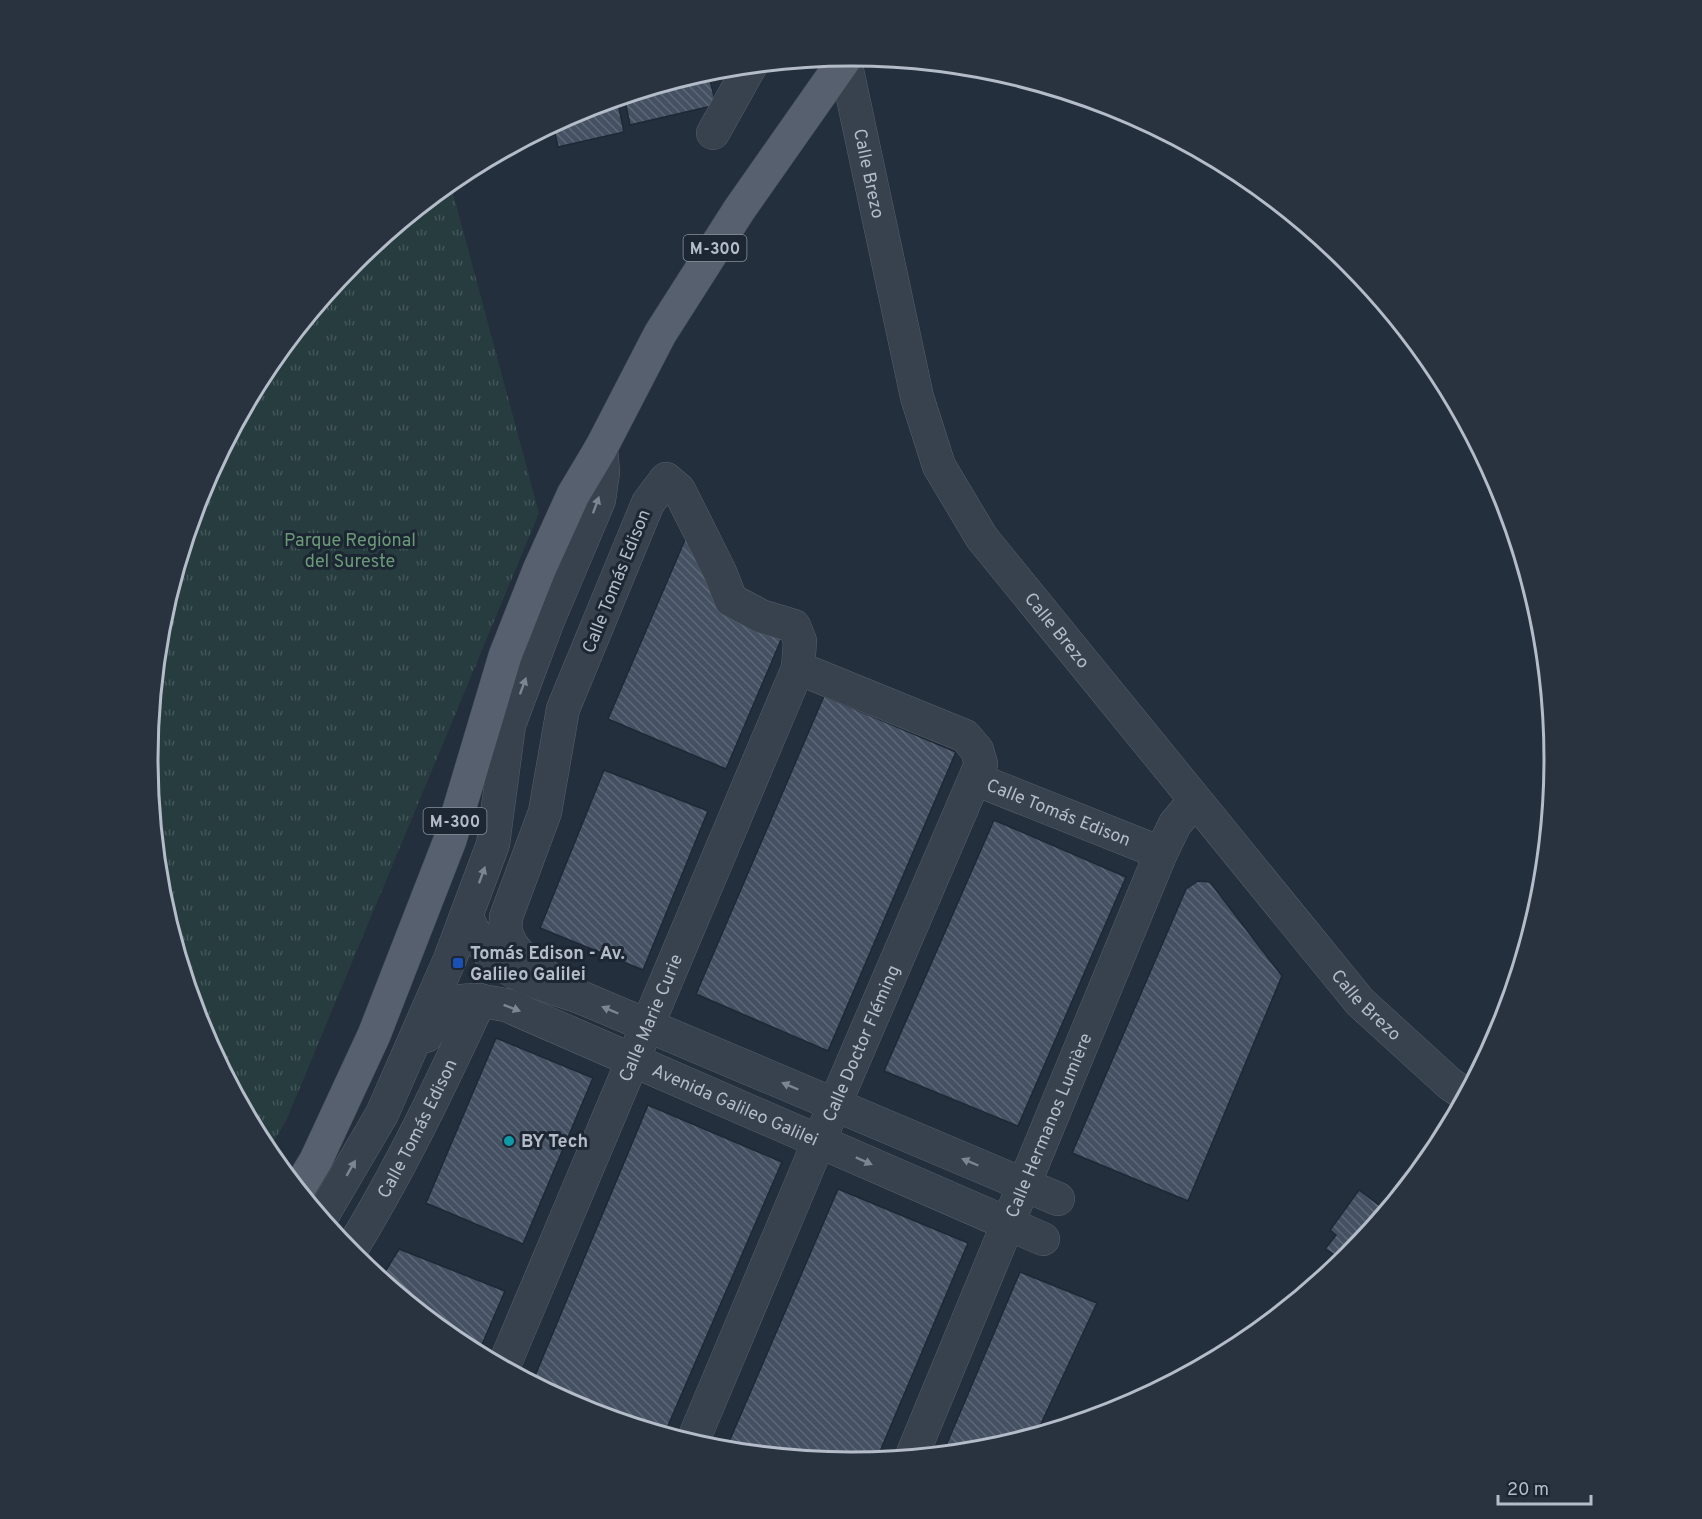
<svg xmlns="http://www.w3.org/2000/svg" width="1702" height="1519" viewBox="0 0 1702 1519" font-family="Overpass,sans-serif">
  <style>
    .park { fill: url(#park-tufts) }
    .building { fill: url(#building-back-hatch); stroke: #1f2835; stroke-width: 1.5 }
    .lines { fill: none; stroke-linecap: round; stroke-linejoin: round }
    .minor-casing { stroke: #565f6c; stroke-width: 34 }
    .major-casing { stroke: #414a57; stroke-width: 34 }
    .minor { stroke: #38414e; stroke-width: 33 }
    .major { stroke: #56606e; stroke-width: 33 }
    .oneway { fill: #7c8592 }
    .transit-dot { fill: #1a4fb4; stroke: #1d2633; stroke-width: 2 }
    .culture-dot { fill: #0f9aa8; stroke: #1d2633; stroke-width: 2 }
    .labels { text-anchor: middle; stroke-width: 6; stroke-linejoin: round; paint-order: stroke }
    .shield { fill: #1d2633; stroke: #878f9c; stroke-width: 1.5 }
    .shield-label { font-size: 16px; font-weight: bold; fill: #b4bcc9 }
    .street-label { font-size: 18px; fill: #b4bcc9; stroke: #1d2633 }
    .park-label { font-size: 18px; fill: #6b9a76; stroke: #1d2633 }
    .poi-label { font-size: 18px; font-weight: bold; fill: #b4bcc9; stroke: #1d2633; text-anchor: start }
    .rim { fill: none; stroke: #b4bcc9; stroke-width: 3 }
  </style>
  <defs>
    <pattern id="park-tufts" width="24" height="20" patternUnits="userSpaceOnUse" patternTransform="scale(1.5)"><rect width="24" height="20" fill="#263c3f"/><path d="M3 7l-1-3M5 7V3M7 7l1-3M15 17l-1-3M17 17v-4M19 17l1-3" fill="none" stroke="#435659"/></pattern>
    <pattern id="building-back-hatch" width="6" height="6" patternUnits="userSpaceOnUse" patternTransform="scale(1.5)"><rect width="6" height="6" fill="#455162"/><path d="M-1 5l2 2M0 0l6 6M5-1l2 2" fill="none" stroke="#5d6877"/></pattern>
  </defs>
  <rect width="100%" height="100%" fill="#242f3e"/>
  <!-- park -->
  <polygon class="park" points="450,182 539,513 286,1121 267,1152 200,1029 160,897 147,759 161,622 201,490 266,368 353,261"/>
  <!-- building -->
  <g class="building">
    <polygon points="708,71 716,105 630,125 624,96"/>
    <polygon points="617,98 624,132 558,147 553,124 582,109"/>
    <polygon points="687,535 784,633 726,769 608,719"/>
    <polygon points="824,696 956,752 828,1051 696,994"/>
    <polygon points="604,770 708,811 643,970 540,928"/>
    <polygon points="994,820 1126,877 1018,1126 884,1071"/>
    <polygon points="1198,881 1210,882 1282,976 1188,1201 1072,1153 1186,889"/>
    <polygon points="496,1038 593,1078 523,1244 426,1203"/>
    <polygon points="648,1105 782,1162 664,1435 581,1410 532,1383"/>
    <polygon points="1443,1134 1445,1135 1436,1151 1395,1200"/>
    <polygon points="838,1189 968,1243 876,1461 851,1463 725,1451"/>
    <polygon points="1359,1190 1387,1211 1355,1250 1351,1247 1341,1259 1325,1249 1336,1235 1330,1230"/>
    <polygon points="399,1249 505,1291 478,1354 460,1345 380,1280"/>
    <polygon points="1020,1272 1097,1303 1040,1426 1052,1431 988,1450 942,1455"/>
  </g>
  <g class="lines">
    <!-- minor casing -->
    <g class="minor-casing">
      <g id="minor">
        <path id="s1" d="M844,56L917,397L939,466L982,538L1360,1002L1450,1084L1466,1095"/>
        <polyline points="713,133 751,65"/>
        <path id="s2" d="M975,779L1161,853"/>
        <path d="M466,916C490,972 527,979 580,997L1058,1199"/>
        <path id="s3" d="M426,1036C453,994 460,997 506,1005L1043,1239"/>
        <polyline points="321,1218 382,1114 450,959 493,844 509,725 547,623 599,500 603,472 601,448"/>
        <path id="s4" d="M349,1253C399,1172 440,1086 480,1000"/>
        <path id="s5" d="M503,1368L798,668L800,641L794,626L761,616L731,600L720,572L679,490L666,479L648,503L563,709L545,812L506,917C506,921 505,927 506,931C512,960 557,983 580,997"/>
        <path id="s6" d="M692,1443L819,1141L981,764L977,750L965,736L798,668"/>
        <path id="s7" d="M911,1458L1161,853L1175,824L1195,800"/>
      </g>
    </g>
    <!-- major casing -->
    <g class="major-casing">
      <polyline id="major" points="298,1190 316,1160 374,1035 450,840 505,656 539,570 573,495 601,448 660,334 739,210 847,56"/>
    </g>
    <!-- minor -->
    <use href="#minor" class="minor"/>
    <!-- major -->
    <use href="#major" class="major"/>
  </g>
  <!-- one-way arrows -->
  <defs><path id="oneway-solid" d="M-6-.8H1V-3.2L6.5 0L1 3.2V.8H-6Z" transform="scale(1.5)"/></defs>
  <g class="oneway">
    <use href="#oneway-solid" transform="translate(596 505) rotate(-70)"/>
    <use href="#oneway-solid" transform="translate(523 686) rotate(-70)"/>
    <use href="#oneway-solid" transform="translate(482 875) rotate(-70)"/>
    <use href="#oneway-solid" transform="translate(512 1008) rotate(21)"/>
    <use href="#oneway-solid" transform="translate(610 1010) rotate(-157)"/>
    <use href="#oneway-solid" transform="translate(790 1086) rotate(-157)"/>
    <use href="#oneway-solid" transform="translate(864 1161) rotate(24)"/>
    <use href="#oneway-solid" transform="translate(970 1162) rotate(-157)"/>
    <use href="#oneway-solid" transform="translate(351 1168) rotate(-60)"/>
  </g>
  <!-- markers -->
  <rect class="transit-dot" x="452" y="957" width="12" height="12" rx="3"/>
  <circle class="culture-dot" cx="509" cy="1141" r="6"/>
  <g class="labels">
    <!-- shield labels -->
    <g class="shield">
      <rect x="683.5" y="235" width="63" height="26" rx="4.5"/>
      <rect x="423.5" y="808" width="63" height="26" rx="4.5"/>
    </g>
    <g class="shield-label">
      <text x="715" y="254">M-300</text>
      <text x="455" y="827">M-300</text>
    </g>
    <!-- street labels -->
    <g class="street-label">
      <text dy="6" stroke="none"><textPath href="#s1" startOffset="120">Calle Brezo</textPath></text>
      <text transform="translate(616 581) rotate(-68)" y="6">Calle Tomás Edison</text>
      <text dy="6" stroke="none"><textPath href="#s1" startOffset="624">Calle Brezo</textPath></text>
      <text dy="6" stroke="none"><textPath href="#s2" startOffset="90">Calle Tomás Edison</textPath></text>
      <text dy="6" stroke="none"><textPath href="#s1" startOffset="1110">Calle Brezo</textPath></text>
      <text dy="6" stroke="none"><textPath href="#s5" startOffset="380">Calle Marie Curie</textPath></text>
      <text dy="6" stroke="none"><textPath href="#s6" startOffset="434">Calle Doctor Fléming</textPath></text>
      <text dy="6" stroke="none"><textPath href="#s3" startOffset="346">Avenida Galileo Galilei</textPath></text>
      <text dy="6" stroke="none"><textPath href="#s7" startOffset="360">Calle Hermanos Lumière</textPath></text>
      <text dy="6" stroke="none"><textPath href="#s4" startOffset="142">Calle Tomás Edison</textPath></text>
    </g>
    <!-- park labels -->
    <g class="park-label">
      <text x="350" y="546">Parque Regional<tspan x="350" dy="21">del Sureste</tspan></text>
    </g>
    <!-- poi labels -->
    <g class="poi-label">
      <text x="470" y="959">Tomás Edison - Av.<tspan x="470" dy="21">Galileo Galilei</tspan></text>
      <text x="521" y="1147">BY Tech</text>
    </g>
  </g>
  <!-- crop -->
  <path d="M0 0H1702V1519H0ZM158 759a693 693 0 1 1 1386 0a693 693 0 1 1-1386 0Z" fill="#29323f" fill-rule="evenodd"/>
  <path class="rim" d="M158 759a693 693 0 1 1 1386 0a693 693 0 1 1-1386 0Z"/>
  <!-- scale -->
  <path d="M1498 1495v9h93v-9" fill="none" stroke="#b4bcc9" stroke-width="3"/>
  <text x="1507" y="1495" font-size="18" fill="#b4bcc9" stroke="#1d2633" stroke-width="4.5" paint-order="stroke">20 m</text>
</svg>
